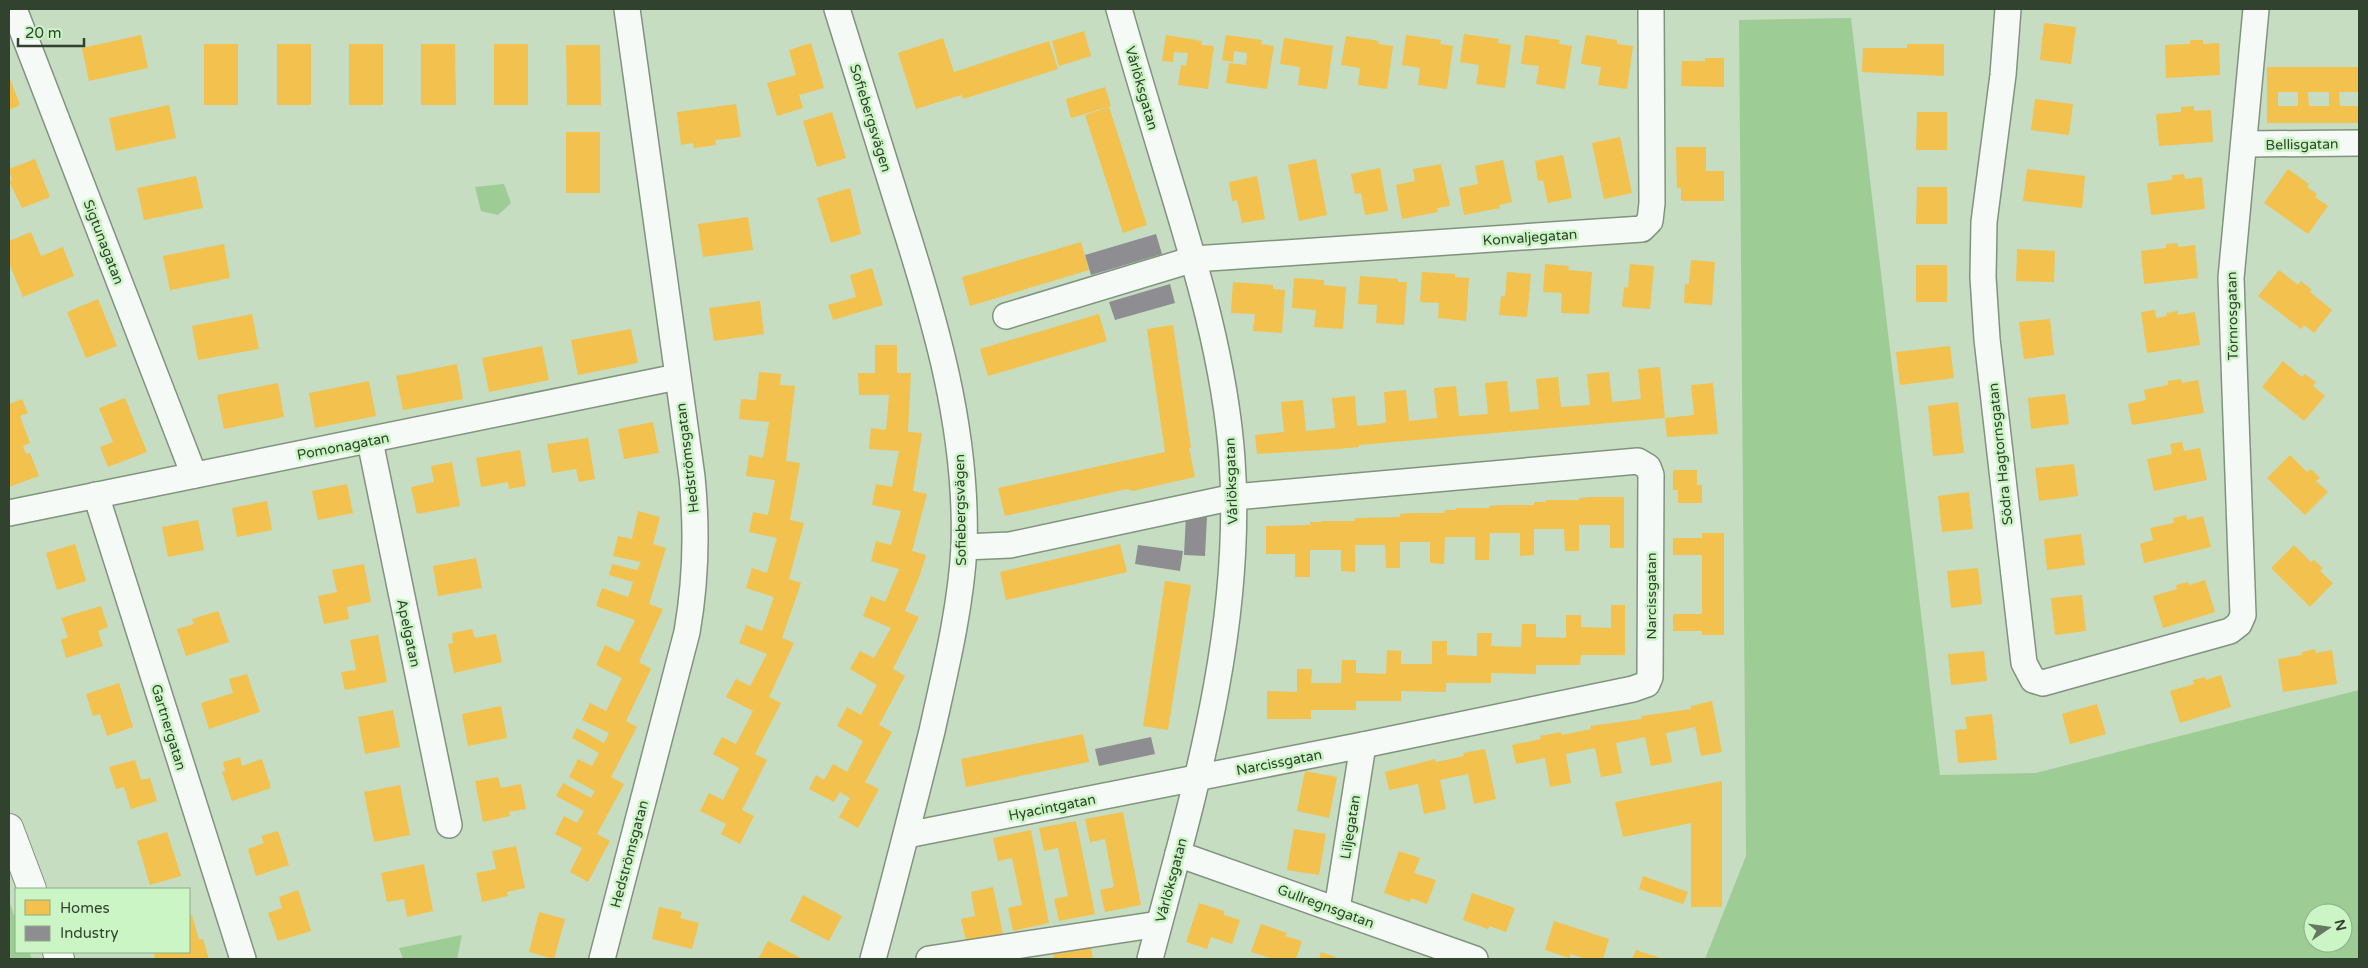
<svg xmlns="http://www.w3.org/2000/svg" width="2368" height="968" viewBox="0 0 2368 968" font-family="'Varela Round',sans-serif">
  <style>
    .green { fill: #9dcc95; fill-rule: evenodd }
    .homes { fill: #f2c14e; fill-rule: evenodd }
    .industry { fill: #8d8d92 }
    .lines { fill: none; stroke-linecap: round; stroke-linejoin: round }
    .minor-casing { stroke: #81937f; stroke-width: 28 }
    .major-casing { stroke: #81937f; stroke-width: 30 }
    .minor { stroke: #f6faf6; stroke-width: 25 }
    .major { stroke: #f6faf6; stroke-width: 28 }
    .labels { text-anchor: middle; stroke-width: 5; stroke-linejoin: round; paint-order: stroke }
    .street-label { font-size: 14px; fill: #31422f; stroke: #cbf5c4 }
  </style>
  <rect width="100%" height="100%" fill="#c6ddc2"/>
  <!-- green -->
  <g class="green">
    <path d="M1851,18L1940,775L2036,773L2359,690V959H1705L1746,856L1739,20ZM2313,913H2343V943H2313Z"/>
    <polygon points="504,184 511,203 498,215 481,211 475,187"/>
    <polygon points="9,901 16,920 16,952 29,952 32,959 9,959"/>
    <polygon points="462,935 457,959 403,959 399,948"/>
  </g>
  <!-- homes -->
  <g class="homes">
    <polygon points="2044,23 2076,27 2071,64 2040,60"/>
    <polygon points="1084,31 1091,56 1059,66 1052,41"/>
    <polygon points="1464,34 1499,39 1498,43 1511,45 1505,88 1476,84 1479,65 1460,62"/>
    <polygon points="141,35 148,68 89,81 82,48"/>
    <polygon points="1166,35 1202,41 1201,45 1214,46 1208,89 1178,85 1181,65 1186,66 1188,53 1174,52 1173,62 1162,61"/>
    <polygon points="1226,35 1262,40 1261,44 1274,46 1267,89 1226,83 1229,63 1246,65 1247,53 1234,51 1233,62 1222,60"/>
    <polygon points="1406,35 1441,40 1440,44 1453,46 1447,89 1418,85 1420,68 1402,65"/>
    <polygon points="1525,35 1560,40 1559,44 1572,46 1565,89 1536,84 1539,66 1521,64"/>
    <polygon points="1586,35 1617,40 1617,44 1633,46 1627,89 1598,85 1601,67 1581,64"/>
    <polygon points="1346,36 1379,41 1378,44 1393,46 1387,89 1358,85 1360,68 1341,65"/>
    <polygon points="943,38 954,72 1049,41 1058,69 963,99 961,95 916,109 898,53"/>
    <polygon points="1284,38 1333,46 1327,89 1298,85 1300,67 1280,64"/>
    <polygon points="2190,40 2203,40 2203,44 2219,43 2220,75 2166,78 2165,45 2190,44"/>
    <polygon points="811,43 824,88 799,95 803,108 777,116 767,83 796,75 789,50"/>
    <rect x="204" y="44" width="34" height="61"/>
    <rect x="277" y="44" width="34" height="61"/>
    <rect x="349" y="44" width="34" height="61"/>
    <polygon points="421,44 455,44 456,105 421,105"/>
    <rect x="494" y="44" width="34" height="61"/>
    <polygon points="1907,44 1944,44 1944,76 1862,72 1863,48 1907,48"/>
    <polygon points="566,45 600,45 601,105 567,105"/>
    <polygon points="1705,58 1724,58 1724,87 1681,86 1682,61 1705,61"/>
    <path d="M2267,67H2359V92H2339L2340,106H2359V123H2267ZM2278,92H2298V106H2278ZM2308,92H2329V106H2309Z"/>
    <polygon points="9,76 20,105 9,110"/>
    <polygon points="1105,87 1111,106 1071,118 1066,99"/>
    <polygon points="2035,99 2073,104 2069,135 2031,130"/>
    <polygon points="736,104 741,137 715,140 716,145 694,148 693,143 681,145 677,112"/>
    <polygon points="169,105 176,138 116,151 109,118"/>
    <polygon points="2194,106 2194,111 2211,110 2213,142 2159,146 2156,114 2181,112 2181,107"/>
    <polygon points="1109,107 1147,225 1123,233 1085,115"/>
    <polygon points="832,112 846,158 817,167 803,121"/>
    <polygon points="1917,112 1947,112 1947,150 1916,150"/>
    <rect x="566" y="132" width="34" height="61"/>
    <polygon points="1620,137 1632,193 1604,199 1592,143"/>
    <polygon points="1676,147 1706,147 1706,171 1724,171 1724,201 1681,201 1681,188 1677,188"/>
    <polygon points="1563,155 1572,198 1548,203 1543,180 1538,181 1535,161"/>
    <polygon points="35,159 50,197 22,208 9,181 12,180 9,169"/>
    <polygon points="1316,159 1327,215 1299,221 1288,165"/>
    <polygon points="1503,160 1512,202 1499,205 1500,208 1464,215 1459,188 1478,184 1475,166"/>
    <polygon points="1441,164 1450,206 1437,208 1438,212 1402,219 1396,185 1415,181 1413,169"/>
    <polygon points="1380,168 1388,211 1365,215 1361,193 1355,194 1351,174"/>
    <polygon points="2027,169 2085,176 2082,208 2023,201"/>
    <polygon points="2288,169 2309,184 2307,187 2317,194 2315,197 2328,206 2308,234 2264,203"/>
    <polygon points="2184,174 2185,179 2202,177 2205,209 2151,215 2147,183 2172,180 2172,175"/>
    <polygon points="196,176 203,208 144,220 137,188"/>
    <polygon points="1257,176 1265,219 1242,223 1237,200 1232,201 1229,182"/>
    <polygon points="1917,187 1947,187 1947,224 1916,224"/>
    <polygon points="850,188 861,234 831,243 817,198"/>
    <polygon points="748,217 753,250 703,257 698,224"/>
    <polygon points="31,232 41,256 63,247 74,276 23,297 9,263 9,241"/>
    <polygon points="1081,242 1089,270 970,306 962,277"/>
    <polygon points="2178,243 2178,247 2195,245 2198,278 2144,284 2141,251 2166,248 2166,244"/>
    <polygon points="224,244 230,278 170,290 163,256"/>
    <polygon points="2017,249 2055,251 2054,282 2016,281"/>
    <polygon points="1691,260 1715,262 1712,305 1684,303 1685,284 1689,284"/>
    <polygon points="1545,264 1569,266 1568,270 1592,272 1589,314 1561,313 1562,293 1543,292"/>
    <polygon points="1630,264 1654,266 1650,309 1622,307 1624,287 1628,288"/>
    <rect x="1916" y="265" width="31" height="37"/>
    <polygon points="872,268 883,305 833,320 828,305 856,297 850,275"/>
    <polygon points="2279,270 2298,285 2301,281 2312,290 2310,292 2332,310 2314,333 2304,325 2301,329 2258,296"/>
    <polygon points="1422,272 1455,274 1455,277 1469,278 1466,321 1438,318 1439,303 1420,302"/>
    <polygon points="1507,272 1531,274 1527,317 1499,315 1501,296 1505,296"/>
    <polygon points="1360,276 1398,279 1398,282 1407,282 1404,325 1376,323 1377,305 1358,304"/>
    <polygon points="1294,278 1324,280 1324,285 1346,287 1343,329 1314,327 1316,310 1292,308"/>
    <polygon points="1233,282 1273,285 1273,289 1285,290 1282,333 1253,331 1255,314 1231,313"/>
    <polygon points="98,299 117,346 86,358 67,312"/>
    <polygon points="760,301 764,334 714,341 709,308"/>
    <polygon points="2155,310 2156,318 2167,316 2166,313 2178,311 2178,315 2195,312 2200,345 2147,353 2141,312"/>
    <polygon points="252,314 259,349 198,360 192,326"/>
    <polygon points="1099,314 1107,341 988,376 980,349"/>
    <polygon points="2050,319 2054,355 2024,359 2019,322"/>
    <polygon points="1173,325 1191,448 1189,448 1195,477 1133,491 1127,489 1005,516 998,488 1165,452 1147,329"/>
    <polygon points="631,329 638,363 578,375 571,340"/>
    <polygon points="875,345 897,345 897,373 911,373 908,432 922,433 913,491 927,494 912,551 926,555 920,575 905,611 919,617 893,669 905,676 879,725 892,732 865,782 879,789 858,828 839,817 850,798 840,792 834,802 809,789 816,775 824,780 833,764 847,772 863,741 837,726 847,707 861,715 877,685 850,669 860,651 874,658 891,628 863,616 871,596 885,602 899,569 871,561 876,541 891,545 901,511 872,505 876,484 892,487 899,451 869,449 871,428 886,430 889,395 859,395 858,373 875,373"/>
    <polygon points="542,346 549,380 489,392 482,358"/>
    <polygon points="1950,346 1954,378 1900,385 1896,352"/>
    <polygon points="2283,361 2302,377 2305,374 2316,382 2313,386 2325,396 2304,421 2262,387"/>
    <polygon points="457,364 463,399 403,410 396,376"/>
    <polygon points="1660,367 1665,418 1359,445 1359,447 1337,449 1257,454 1255,435 1284,432 1281,402 1303,400 1306,431 1335,428 1332,398 1355,396 1357,426 1386,423 1384,392 1406,390 1409,421 1437,418 1434,388 1456,386 1459,416 1488,414 1485,383 1507,381 1510,412 1539,409 1536,379 1558,377 1561,407 1590,405 1587,374 1609,372 1612,402 1641,399 1638,369"/>
    <polygon points="759,372 781,374 780,385 795,386 786,461 800,463 790,520 804,523 789,579 801,583 782,638 794,643 769,697 781,703 755,754 767,760 742,810 754,816 740,844 721,834 726,824 700,811 709,793 723,800 739,768 713,754 722,737 736,744 753,711 726,697 736,679 750,686 767,654 739,643 746,625 762,631 774,597 746,588 752,568 767,573 777,538 749,532 753,512 768,515 775,480 746,476 749,455 763,458 769,422 739,419 741,399 756,400"/>
    <polygon points="2181,379 2182,383 2198,380 2204,413 2132,425 2128,404 2146,400 2144,390 2168,385 2168,381"/>
    <polygon points="369,381 376,416 315,428 309,393"/>
    <polygon points="278,383 284,417 224,429 217,395"/>
    <polygon points="1713,383 1718,434 1667,437 1665,418 1694,415 1691,385"/>
    <polygon points="2065,394 2069,424 2031,429 2028,398"/>
    <polygon points="125,398 147,452 108,467 100,447 113,442 99,408"/>
    <polygon points="22,399 28,413 20,416 30,443 23,446 26,454 30,453 39,476 9,487 9,404"/>
    <polygon points="1958,402 1964,453 1933,456 1928,406"/>
    <polygon points="653,422 659,453 624,459 618,429"/>
    <polygon points="588,438 595,479 579,482 576,469 552,473 547,444"/>
    <polygon points="2182,442 2184,451 2200,448 2207,480 2154,491 2147,459 2172,454 2170,444"/>
    <polygon points="520,450 526,486 509,489 508,482 481,487 476,458"/>
    <polygon points="2290,455 2307,472 2311,469 2320,478 2316,481 2328,492 2305,515 2267,478"/>
    <polygon points="452,462 460,506 417,514 411,487 434,482 431,466"/>
    <polygon points="2074,464 2078,496 2039,501 2035,468"/>
    <polygon points="1673,470 1697,470 1697,485 1702,485 1702,503 1678,503 1678,490 1673,490"/>
    <polygon points="347,484 353,513 318,520 312,491"/>
    <polygon points="1969,492 1973,529 1942,532 1938,496"/>
    <polygon points="1591,497 1624,497 1624,548 1610,548 1610,525 1579,525 1579,551 1565,551 1564,529 1534,529 1534,555 1520,556 1520,533 1490,533 1489,560 1475,560 1475,537 1445,537 1444,564 1430,563 1430,542 1400,542 1400,568 1386,568 1385,545 1355,545 1355,572 1341,571 1341,550 1310,550 1310,577 1295,577 1295,554 1266,554 1266,526 1310,525 1310,522 1322,522 1322,521 1355,521 1355,518 1400,517 1400,514 1411,513 1444,513 1445,510 1456,510 1456,508 1490,508 1489,506 1501,505 1534,505 1534,502 1546,502 1546,500 1579,500 1579,498"/>
    <polygon points="267,501 272,530 237,537 232,508"/>
    <polygon points="638,511 660,517 653,544 666,548 649,604 663,609 639,662 651,669 626,721 637,727 611,777 624,784 597,834 610,841 588,882 570,872 582,848 555,834 564,816 577,823 584,811 556,796 563,783 591,798 595,791 569,777 578,759 592,766 599,753 572,738 577,728 604,743 609,733 582,720 590,703 606,711 622,678 596,665 605,645 619,652 635,620 596,606 602,588 628,597 633,582 609,575 612,564 637,570 641,562 613,556 618,536 632,539"/>
    <polygon points="2186,515 2187,520 2203,516 2211,547 2144,563 2140,544 2153,540 2150,528 2174,523 2173,518"/>
    <polygon points="198,520 204,550 168,557 162,527"/>
    <polygon points="1702,533 1724,533 1724,635 1702,635 1702,631 1673,631 1673,614 1702,614 1702,555 1673,555 1673,538 1702,538"/>
    <polygon points="2081,534 2085,565 2047,570 2044,539"/>
    <polygon points="75,544 86,581 57,590 46,553"/>
    <polygon points="1120,544 1127,572 1006,600 1000,572"/>
    <polygon points="2294,545 2311,562 2314,560 2323,568 2320,571 2333,583 2310,607 2271,568"/>
    <polygon points="476,558 482,588 438,596 433,566"/>
    <polygon points="364,564 371,602 347,607 349,619 324,624 318,596 337,592 332,570"/>
    <polygon points="1978,568 1982,604 1951,608 1947,571"/>
    <polygon points="2205,580 2215,612 2163,628 2153,596 2177,589 2176,585 2188,582 2189,585"/>
    <polygon points="1165,581 1191,585 1168,730 1143,726"/>
    <polygon points="2082,595 2086,631 2055,635 2051,598"/>
    <polygon points="1611,605 1625,605 1625,655 1581,655 1580,665 1536,665 1536,674 1491,673 1491,683 1446,683 1446,692 1401,691 1401,701 1356,701 1356,710 1311,710 1311,719 1267,719 1267,691 1297,692 1297,669 1312,669 1311,683 1341,683 1342,660 1356,660 1356,673 1386,674 1387,650 1401,651 1401,664 1432,664 1432,641 1447,641 1447,655 1477,656 1477,633 1492,633 1491,646 1521,647 1522,624 1536,624 1536,637 1566,638 1566,615 1581,615 1581,627 1611,628"/>
    <polygon points="101,606 108,627 98,631 103,646 66,658 61,640 68,637 61,618"/>
    <polygon points="218,611 229,642 186,656 177,629 194,624 192,619"/>
    <polygon points="472,629 475,638 496,634 502,662 454,673 448,644 453,643 452,633"/>
    <polygon points="378,635 387,682 345,690 341,672 356,670 350,640"/>
    <polygon points="2315,649 2316,653 2332,650 2337,684 2283,692 2278,659 2302,655 2302,652"/>
    <polygon points="1984,651 1987,681 1951,685 1948,654"/>
    <polygon points="247,674 260,712 209,729 201,703 233,693 229,679"/>
    <polygon points="2221,675 2231,707 2180,723 2170,691 2194,684 2193,680 2205,677 2206,680"/>
    <polygon points="119,683 133,727 107,736 100,714 93,716 86,694"/>
    <polygon points="1712,701 1722,752 1701,756 1695,727 1666,733 1672,762 1651,766 1645,737 1616,743 1622,773 1601,777 1595,748 1566,754 1571,783 1550,787 1545,758 1516,764 1512,745 1541,739 1540,736 1561,732 1562,735 1591,729 1590,726 1642,719 1641,716 1691,709 1691,706"/>
    <polygon points="2097,704 2106,734 2070,744 2062,714"/>
    <polygon points="501,706 507,738 468,746 462,714"/>
    <polygon points="393,710 400,747 365,754 358,717"/>
    <polygon points="1992,714 1997,760 1958,763 1955,730 1967,729 1965,717"/>
    <polygon points="1083,734 1089,762 966,787 961,759"/>
    <polygon points="1485,749 1496,799 1474,804 1468,774 1440,780 1446,809 1424,814 1418,784 1389,790 1385,772 1435,759 1436,762 1464,756 1463,753"/>
    <polygon points="240,757 242,766 262,759 271,788 232,801 222,772 225,771 223,762"/>
    <polygon points="135,760 141,780 150,778 157,801 131,809 124,787 116,789 109,767"/>
    <polygon points="1305,771 1337,777 1329,818 1297,811"/>
    <polygon points="498,777 501,788 521,784 526,809 509,812 510,816 483,822 475,781"/>
    <polygon points="1722,781 1722,907 1691,907 1691,823 1623,837 1615,802"/>
    <polygon points="400,785 410,835 374,842 364,792"/>
    <polygon points="1123,812 1141,905 1105,912 1100,890 1114,887 1105,839 1090,842 1085,819"/>
    <polygon points="1076,821 1095,914 1059,921 1054,899 1068,896 1058,848 1044,851 1039,828"/>
    <polygon points="1294,829 1326,834 1319,875 1287,870"/>
    <polygon points="1031,830 1049,923 1013,931 1008,908 1022,905 1012,858 998,861 993,838"/>
    <polygon points="278,831 289,865 256,876 248,849 264,843 261,836"/>
    <polygon points="167,832 181,876 150,885 137,841"/>
    <polygon points="516,846 525,888 507,892 508,896 482,902 476,873 496,869 492,851"/>
    <polygon points="1399,851 1420,858 1414,873 1436,880 1427,904 1411,898 1410,902 1384,893"/>
    <polygon points="424,864 433,911 407,917 404,899 387,902 381,873"/>
    <polygon points="1643,876 1688,892 1683,904 1639,889"/>
    <polygon points="993,887 1003,934 966,941 961,919 975,916 971,892"/>
    <polygon points="298,890 311,931 278,941 268,913 282,908 279,897"/>
    <polygon points="1472,893 1515,908 1506,932 1490,926 1488,929 1463,920"/>
    <polygon points="803,895 842,916 829,941 790,921"/>
    <polygon points="1199,903 1224,911 1224,915 1240,920 1232,944 1211,937 1207,949 1186,942"/>
    <polygon points="659,907 682,912 680,918 699,923 692,949 652,939"/>
    <polygon points="539,912 565,919 554,959 529,952"/>
    <polygon points="192,915 199,940 203,939 209,959 155,959 154,954 163,952 189,952 189,916"/>
    <polygon points="1554,921 1609,939 1603,959 1585,959 1571,954 1569,958 1545,950"/>
    <polygon points="1261,924 1287,933 1285,936 1302,941 1296,959 1274,959 1251,952"/>
    <polygon points="768,941 803,959 758,959"/>
    <polygon points="1091,947 1093,959 1054,959 1053,954"/>
    <polygon points="1636,950 1663,959 1632,959"/>
    <polygon points="1321,952 1341,959 1319,959"/>
  </g>
  <!-- industry -->
  <g class="industry">
    <polygon points="1156,234 1162,254 1091,275 1085,255"/>
    <polygon points="1170,284 1175,303 1115,320 1109,302"/>
    <polygon points="1186,515 1207,516 1205,556 1184,555"/>
    <polygon points="1138,545 1183,551 1180,571 1135,564"/>
    <polygon points="1151,737 1155,754 1099,766 1095,749"/>
  </g>
  <g class="lines">
    <!-- minor casing -->
    <g class="minor-casing">
      <g id="minor">
        <polyline points="14,9 194,475"/>
        <path d="M837,9C858,76 879,143 900,211C935,320 968,430 964,547C961,607 945,672 932,731C913,807 894,883 873,959"/>
        <path d="M1119,9C1134,62 1150,115 1166,168C1195,263 1225,360 1232,459C1244,630 1193,796 1150,959"/>
        <polyline points="2008,9 2003,75 1984,222 1983,277 1987,339 2024,663 2033,680 2043,683 2230,631 2239,624 2243,615 2231,278 2256,9"/>
        <polyline points="2245,144 2359,143"/>
        <polyline points="1006,316 1194,259 1642,229 1650,221 1652,203 1651,9"/>
        <polyline points="370,441 449,825"/>
        <polyline points="96,495 243,959"/>
        <polyline points="9,513 677,377"/>
        <polyline points="907,835 1363,745 1633,689 1647,684 1650,677 1651,475 1648,467 1638,461 1234,497 1010,545 964,547"/>
        <polyline points="1178,854 1475,959"/>
        <polyline points="1337,909 1363,745"/>
        <path d="M602,959L687,632C696,581 697,528 692,477L627,9"/>
        <polyline points="929,959 1159,924"/>
      </g>
    </g>
    <!-- major casing -->
    <g class="major-casing">
      <g id="major">
        <polyline points="9,828 32,889"/>
        <polyline points="57,952 60,959"/>
      </g>
    </g>
    <!-- minor -->
    <use href="#minor" class="minor"/>
    <!-- major -->
    <use href="#major" class="major"/>
  </g>
  <g class="labels">
    <!-- street labels -->
    <g class="street-label">
      <text transform="translate(1142 88) rotate(74)" y="5">Vårlöksgatan</text>
      <text transform="translate(871 118) rotate(73)" y="5">Sofiebergsvägen</text>
      <text transform="translate(2302 144) rotate(-1)" y="5">Bellisgatan</text>
      <text transform="translate(1530 237) rotate(-4)" y="5">Konvaljegatan</text>
      <text transform="translate(104 242) rotate(69)" y="5">Sigtunagatan</text>
      <text transform="translate(2232 316) rotate(-91)" y="5">Törnrosgatan</text>
      <text transform="translate(343 446) rotate(-11)" y="5">Pomonagatan</text>
      <text transform="translate(2000 454) rotate(-96)" y="5">Södra Hagtornsgatan</text>
      <text transform="translate(687 458) rotate(-97)" y="5">Hedströmsgatan</text>
      <text transform="translate(1231 481) rotate(-92)" y="5">Vårlöksgatan</text>
      <text transform="translate(960 510) rotate(-91)" y="5">Sofiebergsvägen</text>
      <text transform="translate(1651 596) rotate(-90)" y="5">Narcissgatan</text>
      <text transform="translate(409 633) rotate(78)" y="5">Apelgatan</text>
      <text transform="translate(169 727) rotate(73)" y="5">Gartnergatan</text>
      <text transform="translate(1279 762) rotate(-11)" y="5">Narcissgatan</text>
      <text transform="translate(1052 807) rotate(-11)" y="5">Hyacintgatan</text>
      <text transform="translate(1350 827) rotate(-81)" y="5">Liljegatan</text>
      <text transform="translate(629 854) rotate(-75)" y="5">Hedströmsgatan</text>
      <text transform="translate(1171 880) rotate(-75)" y="5">Vårlöksgatan</text>
      <text transform="translate(1326 906) rotate(20)" y="5">Gullregnsgatan</text>
    </g>
  </g>
  <!-- border -->
  <rect width="2368" height="968" fill="none" stroke="#31422f" stroke-width="20"/>
  <!-- legend -->
  <rect x="15" y="888" width="175" height="65" fill="#cbf5c4" stroke="#8dad88"/>
  <rect x="25" y="900" width="25" height="15" fill="#f2c14e" stroke="#8dad88"/>
  <text x="60" y="913" font-size="15" fill="#31422f">Homes</text>
  <rect x="25" y="926" width="25" height="15" fill="#8d8d92" stroke="#8dad88"/>
  <text x="60" y="938" font-size="15" fill="#31422f">Industry</text>
  <!-- north arrow -->
  <g transform="translate(2328 928) rotate(77)"><circle r="24" fill="#cbf5c4" stroke="#8dad88"/>
  <path d="M0-4L9 19L0 12L-9 19Z" fill="#657862"/>
  <text y="-8" font-size="14" font-weight="bold" text-anchor="middle" fill="#31422f">N</text>
  </g>
  <!-- scale -->
  <path d="M18 38v8h66v-8" fill="none" stroke="#31422f" stroke-width="2.5"/>
  <text x="25" y="38" font-size="15" fill="#31422f" stroke="#cbf5c4" stroke-width="4" paint-order="stroke">20 m</text>
</svg>
